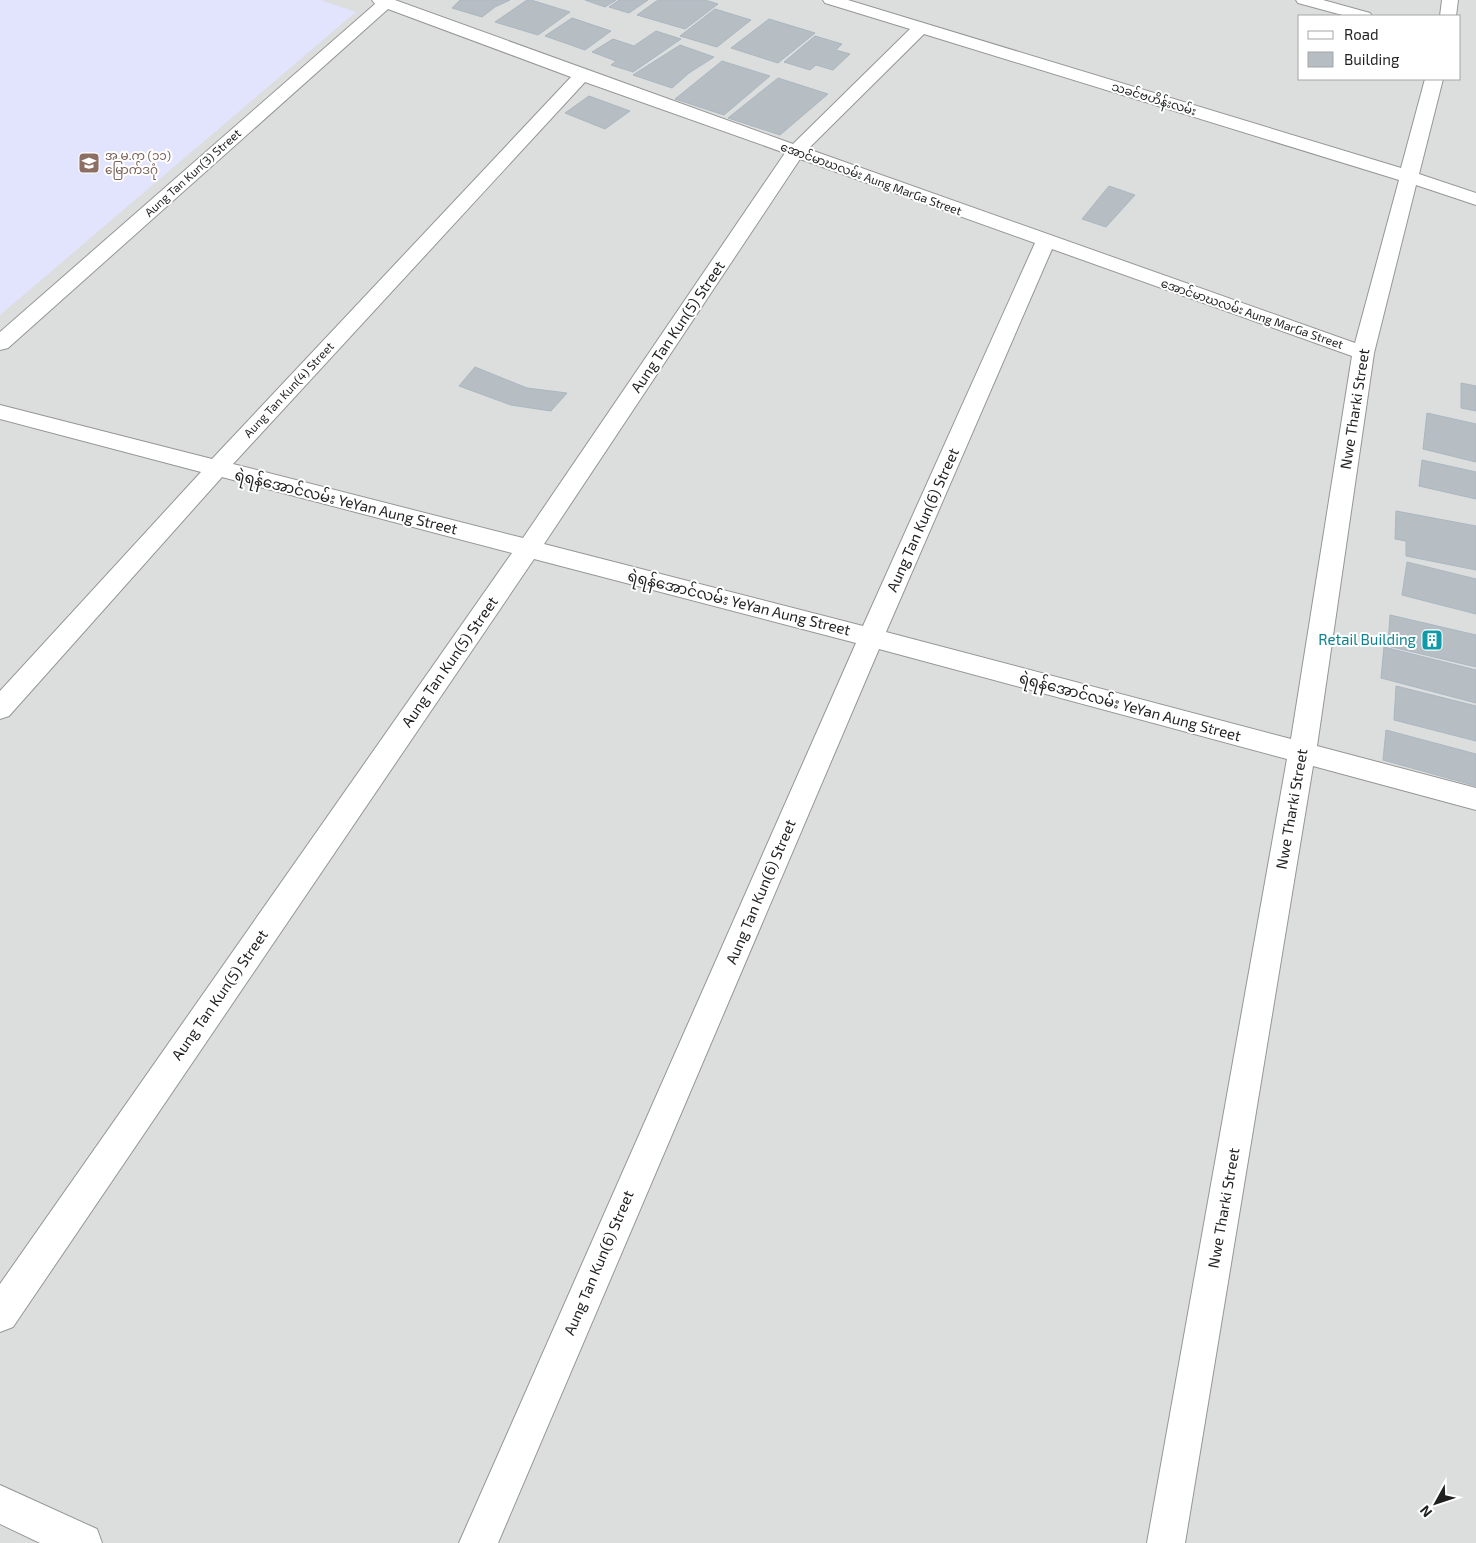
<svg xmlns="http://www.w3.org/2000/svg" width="1476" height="1543" viewBox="0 0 1476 1543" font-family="'Exo 2','Noto Sans Myanmar',sans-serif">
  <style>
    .residential { fill: #dcdddd; fill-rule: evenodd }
    .education { fill: #e2e3fd }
    .building { fill: #b6bec4; stroke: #aab7c0 }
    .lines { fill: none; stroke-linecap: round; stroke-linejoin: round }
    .minor-casing { stroke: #969696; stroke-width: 2 }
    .minor { fill: #fff; fill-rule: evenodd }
    .labels { text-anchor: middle; stroke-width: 4; stroke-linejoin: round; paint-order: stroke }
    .far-street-label { font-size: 12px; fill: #1f1f1f; stroke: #fff }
    .far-education-label { font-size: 12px; fill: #785e54; stroke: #fff; text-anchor: start }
    .street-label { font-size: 15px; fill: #1f1f1f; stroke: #fff }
    .culture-label { font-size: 15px; fill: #0d838f; stroke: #fff; text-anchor: end }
  </style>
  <rect width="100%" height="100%" fill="#e7eaef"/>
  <!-- residential -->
  <path class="residential" d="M0,0H1476V1543H0ZM1300,16H1460V79H1300Z"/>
  <!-- education -->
  <polygon class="education" points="0,0 321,0 356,12 0,315"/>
  <!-- building -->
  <g class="building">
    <polygon points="460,0 510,0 495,7 482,17 452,8"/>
    <polygon points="527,0 531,0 570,12 538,35 495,22"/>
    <polygon points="585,0 616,0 605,7"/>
    <polygon points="619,0 648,0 629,13 609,7"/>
    <polygon points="658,0 705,0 718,4 685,29 637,15"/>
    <polygon points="715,9 751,20 717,47 680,36"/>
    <polygon points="572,18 611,31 585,50 545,36"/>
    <polygon points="769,19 815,33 778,63 731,48"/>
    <polygon points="656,31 681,39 633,72 611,65 616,61 592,52 613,39 634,46"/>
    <polygon points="815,36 842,44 836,50 850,54 833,70 816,65 810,70 784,62"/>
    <polygon points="680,45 714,57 689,73 672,88 633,75"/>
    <polygon points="722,61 770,76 724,115 675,99"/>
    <polygon points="778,78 828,94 780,135 728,118"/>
    <polygon points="589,96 630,111 605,129 565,113"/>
    <polygon points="1109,186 1135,195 1106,227 1082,219"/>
    <polygon points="475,367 527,388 567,393 551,411 511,405 459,386"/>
    <polygon points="1461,383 1476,386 1476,411 1461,408"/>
    <polygon points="1427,413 1476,424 1476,462 1423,449"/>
    <polygon points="1422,460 1476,472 1476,499 1419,486"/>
    <polygon points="1396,511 1476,526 1476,570 1406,556 1406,541 1395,539"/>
    <polygon points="1407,562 1476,579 1476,614 1402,595"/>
    <polygon points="1390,615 1476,635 1476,667 1388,646"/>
    <polygon points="1384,647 1476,670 1476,703 1381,678"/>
    <polygon points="1396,686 1476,706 1476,741 1394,720"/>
    <polygon points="1386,730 1476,754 1476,786 1383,760"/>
  </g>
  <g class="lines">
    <!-- minor casing -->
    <g class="minor-casing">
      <g id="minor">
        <path d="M372,0H395L793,144L910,29L825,3L823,0H848L1401,168L1425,79H1443L1419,174L1476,193V205L1416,185L1374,353L1317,746L1476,788V810L1313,766L1185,1543H1147L1287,759L879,649L498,1543H459L856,643L534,559L13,1327L0,1332V1284L512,553L222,477L9,716L0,719V691L201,472L0,419V405L212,459L571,77L388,9L8,348L0,350V332L375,4ZM924,34L1399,180L1355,343L808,149ZM585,82L785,153L523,538L233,464ZM800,159L1035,243L863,626L544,544ZM1052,249L1352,356L1291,739L886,632Z"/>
        <polygon points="1296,0 1323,0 1370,13 1372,16 1346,16 1298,3"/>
        <polygon points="1442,0 1458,0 1456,16 1440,16"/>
        <polygon points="0,1485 97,1529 102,1543 40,1543 0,1524"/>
      </g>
    </g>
    <!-- minor -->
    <use href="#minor" class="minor"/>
  </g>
  <!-- icons -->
  <defs>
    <g id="school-square" transform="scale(1.125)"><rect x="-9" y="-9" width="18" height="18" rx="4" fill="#8d6e63" stroke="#fff"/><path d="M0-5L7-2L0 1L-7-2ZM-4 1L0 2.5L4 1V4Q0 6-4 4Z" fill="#fff"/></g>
    <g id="building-square" transform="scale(1.125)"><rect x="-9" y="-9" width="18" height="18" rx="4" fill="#0f9aa8" stroke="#fff"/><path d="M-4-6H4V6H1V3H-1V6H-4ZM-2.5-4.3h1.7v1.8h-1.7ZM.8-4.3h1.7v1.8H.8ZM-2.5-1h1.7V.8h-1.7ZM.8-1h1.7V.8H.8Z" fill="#fff"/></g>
  </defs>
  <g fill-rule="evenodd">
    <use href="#school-square" x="89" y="163"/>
    <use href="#building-square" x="1432" y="640"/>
  </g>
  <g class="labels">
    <!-- far-street labels -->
    <g class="far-street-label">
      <text transform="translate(1154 99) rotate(17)" y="4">သခင်ဗဟိန်းလမ်း</text>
      <text transform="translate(193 173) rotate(-42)" y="4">Aung Tan Kun(3) Street</text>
      <text transform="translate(871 179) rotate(20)" y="4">အောင်မာဃလမ်း Aung MarGa Street</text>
      <text transform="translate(1252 314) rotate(19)" y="4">အောင်မာဃလမ်း Aung MarGa Street</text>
      <text transform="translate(289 390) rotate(-47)" y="4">Aung Tan Kun(4) Street</text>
    </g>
    <!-- far-education labels -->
    <g class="far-education-label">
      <text x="105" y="160">အ.မ.က (၁၁)<tspan x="105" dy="14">မြောက်ဒဂုံ</tspan></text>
    </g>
    <!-- street labels -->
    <g class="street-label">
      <text transform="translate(678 327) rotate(-56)" y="5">Aung Tan Kun(5) Street</text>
      <text transform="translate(1355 409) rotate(-81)" y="5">Nwe Tharki Street</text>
      <text transform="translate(346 502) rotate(14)" y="5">ရဲရန်အောင်လမ်း YeYan Aung Street</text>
      <text transform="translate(923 520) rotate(-66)" y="5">Aung Tan Kun(6) Street</text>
      <text transform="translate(739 603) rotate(14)" y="5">ရဲရန်အောင်လမ်း YeYan Aung Street</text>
      <text transform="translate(450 662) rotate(-55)" y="5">Aung Tan Kun(5) Street</text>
      <text transform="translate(1130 707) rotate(15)" y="5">ရဲရန်အောင်လမ်း YeYan Aung Street</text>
      <text transform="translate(1292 809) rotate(-80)" y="5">Nwe Tharki Street</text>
      <text transform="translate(761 892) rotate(-67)" y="5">Aung Tan Kun(6) Street</text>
      <text transform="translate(220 995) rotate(-55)" y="5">Aung Tan Kun(5) Street</text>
      <text transform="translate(1224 1208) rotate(-80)" y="5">Nwe Tharki Street</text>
      <text transform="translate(599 1263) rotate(-67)" y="5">Aung Tan Kun(6) Street</text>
    </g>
    <!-- culture labels -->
    <g class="culture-label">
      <text x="1416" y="645">Retail Building</text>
    </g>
  </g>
  <!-- legend -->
  <rect x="1298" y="15" width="162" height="65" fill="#ffffff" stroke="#a5a5a5"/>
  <rect x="1308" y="31" width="25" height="8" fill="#ffffff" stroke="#a5a5a5"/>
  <text x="1344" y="40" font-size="15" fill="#1f1f1f">Road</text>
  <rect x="1308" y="52" width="25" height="15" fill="#b6bec4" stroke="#a5a5a5"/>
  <text x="1344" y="65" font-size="15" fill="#1f1f1f">Building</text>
  <!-- north arrow -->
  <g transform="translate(1436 1503) rotate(230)" stroke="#ffffff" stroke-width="4" paint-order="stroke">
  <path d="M0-4L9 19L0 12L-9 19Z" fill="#1f1f1f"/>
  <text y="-8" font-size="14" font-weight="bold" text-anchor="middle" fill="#1f1f1f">N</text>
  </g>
</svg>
